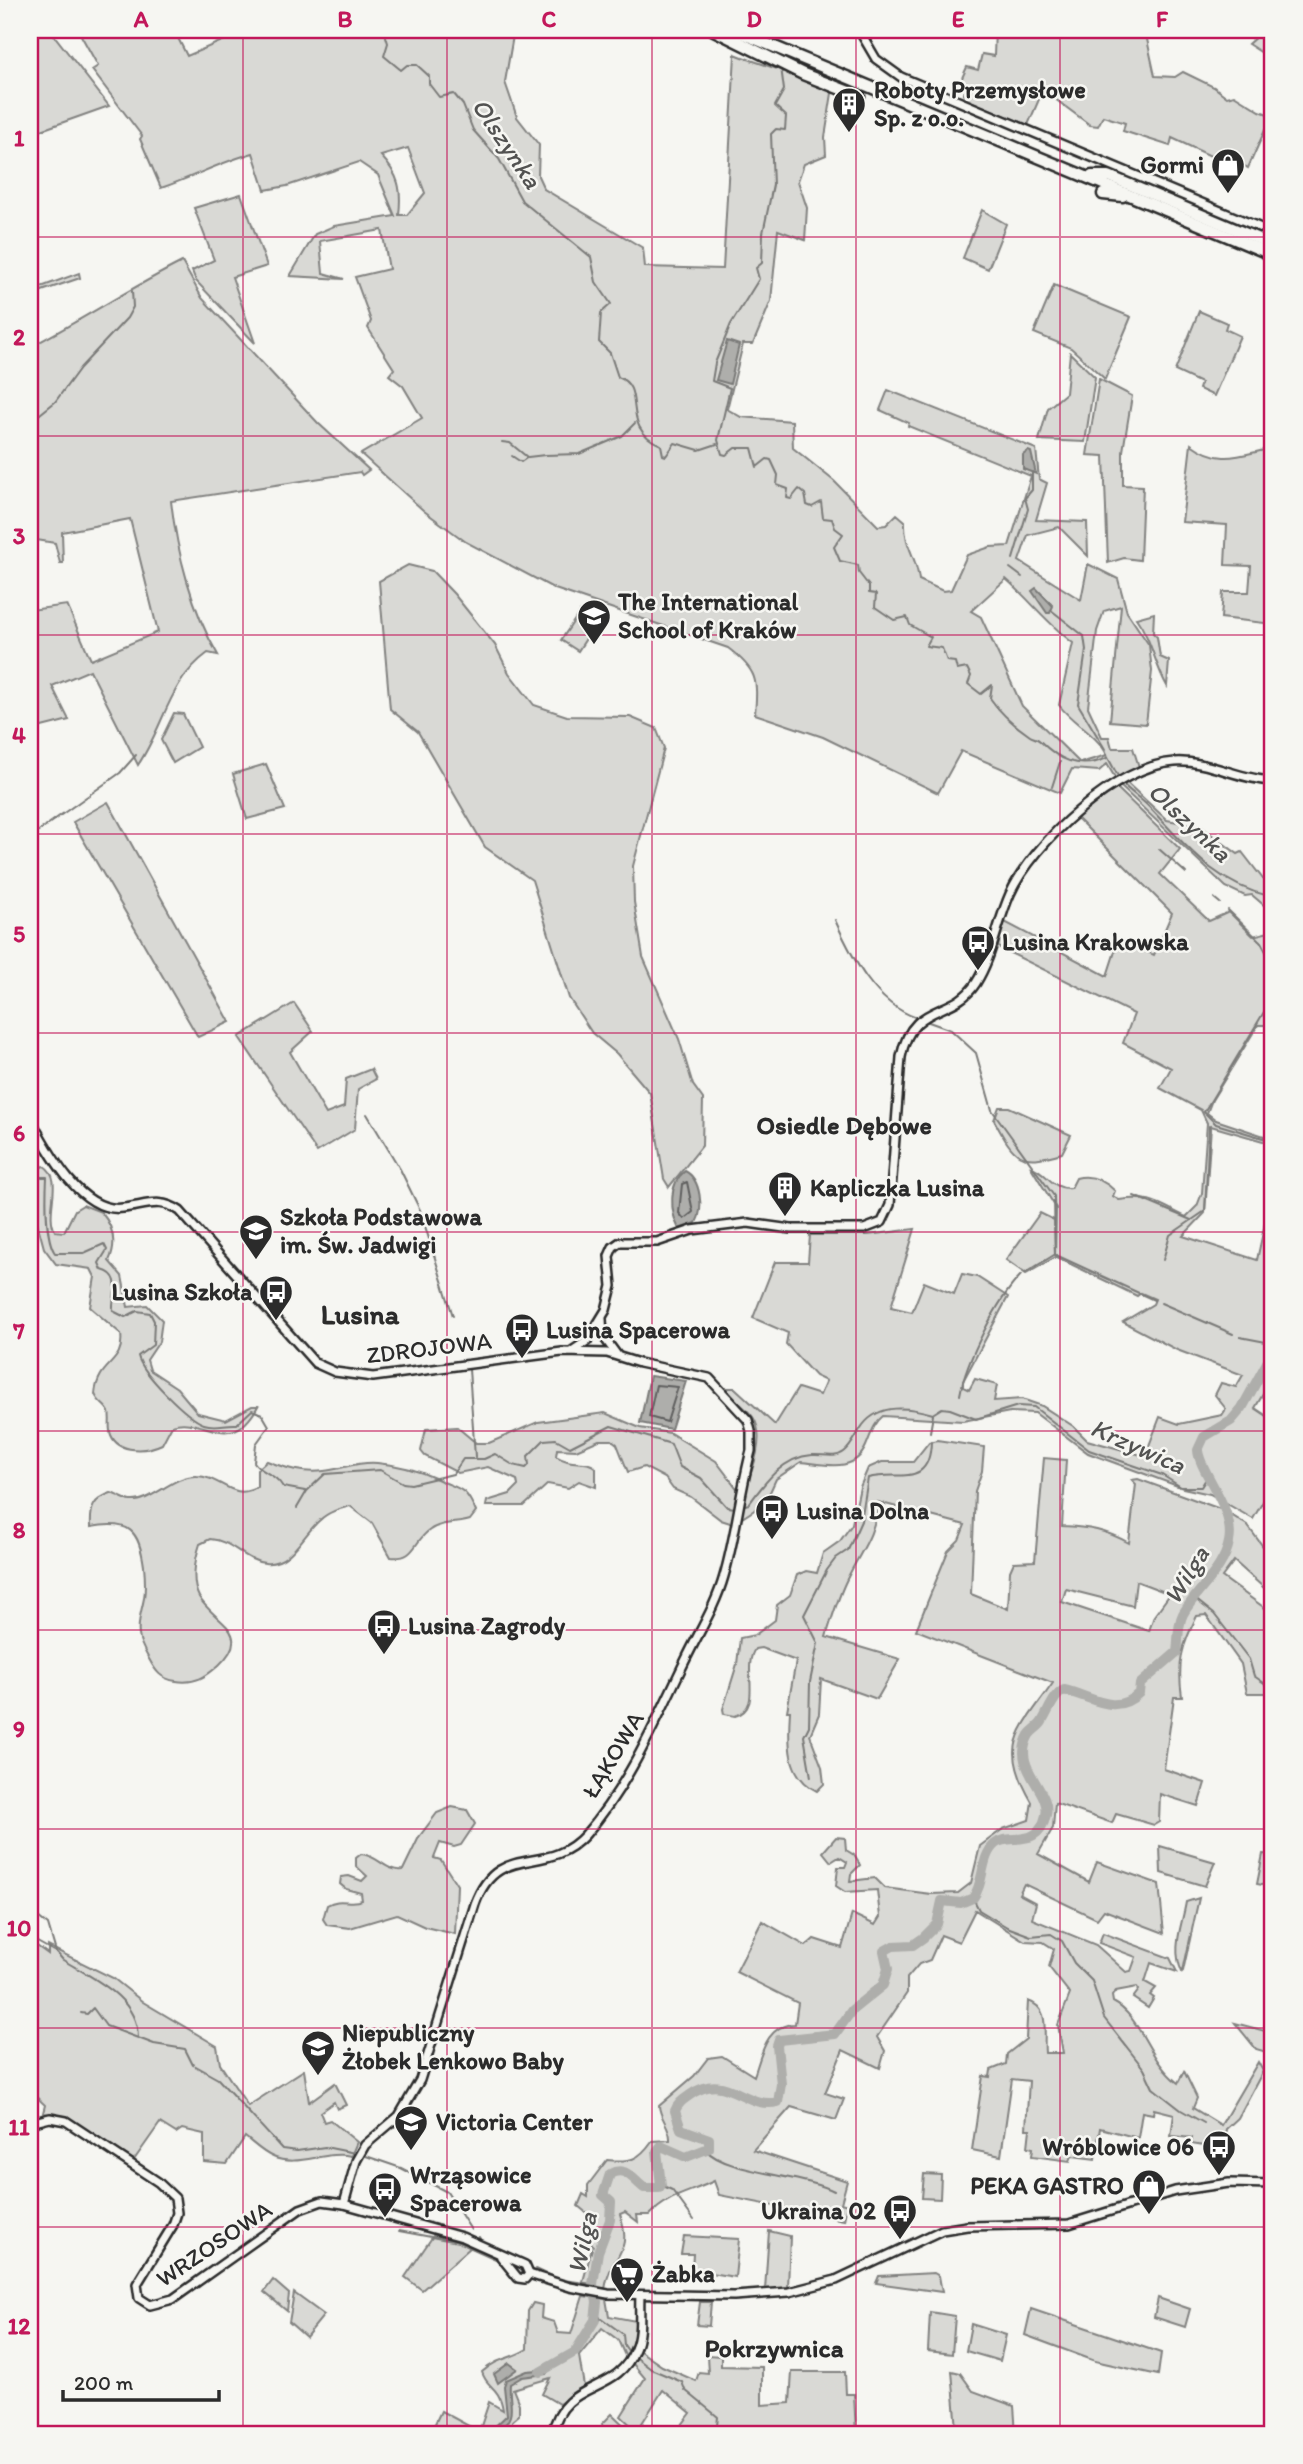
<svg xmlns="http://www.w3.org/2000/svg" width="1303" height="2464" viewBox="0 0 1303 2464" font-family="Itim,sans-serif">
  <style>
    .green { fill: #d9d9d5; stroke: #828280; stroke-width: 2; fill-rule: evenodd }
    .water { fill: #aeaeab; stroke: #7a7a78; stroke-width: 2 }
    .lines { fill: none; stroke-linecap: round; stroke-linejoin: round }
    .shore { stroke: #5f5f5e; stroke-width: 2 }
    .stream { stroke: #7a7a78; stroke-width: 2 }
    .river { stroke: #aeaeab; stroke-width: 10 }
    .secondary-casing { stroke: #2b2b2b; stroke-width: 12 }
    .highway-casing { stroke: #2b2b2b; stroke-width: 15 }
    .secondary { stroke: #f6f6f2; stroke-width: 7 }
    .highway { stroke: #f6f6f2; stroke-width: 10 }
    .grid { fill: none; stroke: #c2185b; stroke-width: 2; stroke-opacity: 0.55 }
    .labels { text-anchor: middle; stroke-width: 5; stroke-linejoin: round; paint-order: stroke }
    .poi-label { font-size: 24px; font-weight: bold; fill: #2b2b2b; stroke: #f6f6f2; text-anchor: start }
    .street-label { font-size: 24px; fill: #2b2b2b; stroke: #f6f6f2 }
    .water-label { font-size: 26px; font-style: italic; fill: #525251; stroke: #f6f6f2 }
    .neighbourhood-label { font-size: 26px; font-weight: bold; fill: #2b2b2b; stroke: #f6f6f2 }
    .quarter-label { font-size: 28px; font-weight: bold; fill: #2b2b2b; stroke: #f6f6f2 }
    .neatline { fill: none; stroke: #c2185b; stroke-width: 2.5 }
    .grid-label { font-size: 23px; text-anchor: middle; font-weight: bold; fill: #c2185b }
  </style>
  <rect width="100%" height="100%" fill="#f6f6f2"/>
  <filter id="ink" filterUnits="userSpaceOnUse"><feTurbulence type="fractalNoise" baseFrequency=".0143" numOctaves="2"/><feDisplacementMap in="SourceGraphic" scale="14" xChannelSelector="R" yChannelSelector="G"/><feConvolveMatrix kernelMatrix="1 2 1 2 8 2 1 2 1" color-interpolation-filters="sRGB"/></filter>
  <g filter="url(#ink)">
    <!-- green -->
    <g class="green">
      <polygon points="30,30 50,30 109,106 30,134"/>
      <path d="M78,30H174L187,56L248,30H514L505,82L517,117L539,145L538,176L544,189L643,248L645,267L723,269L735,54C767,67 800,75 833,87L825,137L826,155L804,164L798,181L807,208L805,240L778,230L771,301L753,344H743L727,409L741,417L792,421L793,448L834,481L878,526L886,525L897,514L905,521C904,548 916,554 919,580L943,591L951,590L967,555L990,547L1009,546L1031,476L908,426L909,423L880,410L888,390L1036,449L1039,479L1047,483L1036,520L1087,522L1088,556L1059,527L1028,535L1019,561L1081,600L1088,564L1118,579L1127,612L1149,645L1152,671L1146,724L1110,721L1121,606L1104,611L1097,631L1088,707L1102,737H1109L1112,748H1133L1139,767L1117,781L1107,764L1099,771L1072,769L1060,793L961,751L938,793L823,737L755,714C758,679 757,670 728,648L555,589L466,542L424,511L361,454L422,418L403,386L389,375L394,369L368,328L371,321L355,277L389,269L382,230L320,241L323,273L344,279L290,276L315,234L334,226L395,216L378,175L359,162L287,186L265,190L253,153C221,162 193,177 161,188L140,139L142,136L92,70L98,66ZM408,148L425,193L407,215H399C402,189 399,175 381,156ZM1006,579C1030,600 1048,624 1073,643L1059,705C1073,724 1097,734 1107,755L1080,763L1022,706L981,617L971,611Z"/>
      <polygon points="995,30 1145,30 1155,76 1175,77 1183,72 1214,87 1227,97 1234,95 1260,111 1273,116 1273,140 1269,137 1270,132 1265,130 1248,168 1221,152 1217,159 1172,138 1170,146 1123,131 1125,123 1103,116 1098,126 1090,125 1043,90 1028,125 963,98 967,83 961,80 967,67 978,70 982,54 994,56"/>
      <polygon points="1264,30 1273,34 1273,60 1248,44"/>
      <polygon points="241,194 267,266 232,277 255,343 196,281 192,271 214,260 194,208"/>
      <polygon points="982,210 1006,224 988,269 963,258"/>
      <path d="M182,262L202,298L318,423L369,470L362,475L360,472L171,501C177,552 192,611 218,655L208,653C168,682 165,725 138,765L90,670L52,686L69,720L30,730V610L67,605L91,660L158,632L130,519L62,532L63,563H60L55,543L30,539V347C82,320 130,288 182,262Z"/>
      <polygon points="79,273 80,278 30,295 30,291"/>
      <polygon points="1054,285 1131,317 1105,379 1071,348 1034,333"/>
      <polygon points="1199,311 1227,323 1225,329 1240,336 1214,396 1199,389 1201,383 1175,371"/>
      <polygon points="1070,353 1095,377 1085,442 1039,440 1048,408 1066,393"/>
      <polygon points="1099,379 1132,396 1123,451 1123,485 1143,486 1140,560 1124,558 1108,563 1104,456 1087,455"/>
      <path d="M1191,444C1221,466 1239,455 1273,448V624L1221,618L1223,592H1249L1251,566L1225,565L1227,525L1182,522Z"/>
      <polygon points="408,565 432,571 454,594 495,645 509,673 534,705 567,716 630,717 656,728 664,748 633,866 634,902 643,957 679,1039 693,1085 703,1099 702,1146 669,1187 664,1179 650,1093 617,1054 592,1033 569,998 532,880 485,847 418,732 390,709 379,581"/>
      <polygon points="580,612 596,623 578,651 561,640"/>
      <path d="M1154,613L1153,633L1157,637L1160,657L1169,661L1167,686C1154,663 1152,640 1136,618Z"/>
      <polygon points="174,713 183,714 199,747 173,763 161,740"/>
      <polygon points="266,764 285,809 247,819 233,774"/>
      <polygon points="1126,782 1167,820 1200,826 1238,854 1242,852 1273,892 1273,913 1252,895 1245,896 1226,887 1120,786"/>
      <path d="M1116,787L1180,849L1160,874L1209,921L1229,912L1253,936L1273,931V1013L1267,1025H1258L1212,1100L1207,1113L1216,1120L1273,1139V1144L1211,1126L1205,1213L1183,1236L1257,1260L1265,1223L1273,1220V1377L1255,1408L1273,1420V1484L1253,1519L1210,1494L1183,1488L1088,1453L1035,1413L1010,1412L963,1421L883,1416C873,1424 871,1435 866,1446C854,1474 825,1464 801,1462L776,1479L765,1503L733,1524L721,1520L691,1497L673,1489L665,1478L644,1467L628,1472L617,1444L612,1440H599L576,1450L557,1449L556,1456C573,1467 585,1458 596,1468V1487L579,1481L568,1488L548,1484L524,1506H486L487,1501L510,1494L518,1486L517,1480L488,1467L458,1473L425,1456L421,1451L426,1429L457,1427L476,1443H489L538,1422L605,1413L640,1428L670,1433L716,1461L739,1491L744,1489C753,1471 766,1436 753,1417C746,1407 733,1400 726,1388H735L775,1425L798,1388L820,1395L826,1381L815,1376L786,1344L788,1333L753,1318L775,1262H808L810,1235H868L915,1229L891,1307L912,1312L924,1282L954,1294L962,1274L977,1277L1008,1297L963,1381V1387L969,1390L975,1379L997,1385L994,1401L1022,1399L1042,1406L1073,1426L1087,1440L1145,1456L1160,1417L1179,1424L1222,1415L1226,1409L1215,1395L1221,1383L1236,1387L1243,1375L1177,1350L1123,1322L1153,1304L1155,1299L1141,1293L1137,1296L1056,1257L1026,1274L1006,1260L1040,1213L1054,1220L1055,1255L1056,1208L1031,1167C1047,1171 1051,1190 1071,1188L1076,1178C1091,1174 1104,1180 1115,1191L1113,1196L1119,1200C1151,1195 1159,1204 1186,1217L1197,1206L1202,1193L1207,1123L1201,1110L1160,1088L1171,1068L1123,1043L1134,1014L998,947L1003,921L1107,976L1119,939L1154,955L1172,913L1076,817Z"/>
      <polygon points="108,802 230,1022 198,1037 73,822"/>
      <polygon points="294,1003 313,1031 290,1052 326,1114 344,1107 346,1079 371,1069 376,1079 358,1089 355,1129 317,1152 239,1037"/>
      <path d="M999,1107H1009L1071,1135L1062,1153C1019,1165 1015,1159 994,1120Z"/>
      <path d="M44,1166C65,1179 44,1212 55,1231L64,1232L75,1210L83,1205L101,1212C114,1227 117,1243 109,1261L122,1276L128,1307L147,1305L162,1320L159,1342L147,1360L150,1370L177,1388L198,1413L226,1420L252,1406H258C231,1456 204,1415 172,1425L162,1444C147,1451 119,1454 111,1435C108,1428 111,1419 109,1412C106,1405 98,1403 95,1394C98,1361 125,1365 121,1334L90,1307L95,1277L91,1269L56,1264L44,1248L35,1215L30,1212V1171Z"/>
      <path d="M937,1440L984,1447L982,1471L975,1491L971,1594L1008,1609L1010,1571L1014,1562L1035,1561L1044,1458L1066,1460L1062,1526C1088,1527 1106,1530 1129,1543L1136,1484L1132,1480L1138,1479L1223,1510L1247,1525L1273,1560V1596L1234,1561L1222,1577L1273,1614V1693H1247L1241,1664L1206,1615L1197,1616C1182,1645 1177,1663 1182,1697H1174L1164,1769L1205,1783L1198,1806L1160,1794L1159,1822L1154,1825L1116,1814L1112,1823L1055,1803L1053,1828L1038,1854L1089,1882L1097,1862L1159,1884L1164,1933L1104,1910L1097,1919L1024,1884L1019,1894L1036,1903L1032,1919L1096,1945L1126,1972L1131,1971L1136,1957L1099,1943L1103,1933L1170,1958L1177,1972L1151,1963L1145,1982L1156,1988L1150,1995L1154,1998L1148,2008L1133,1998L1139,1990L1137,1987L1116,1991L1112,1996L1113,2002C1141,2016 1148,2060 1178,2083L1184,2071L1197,2098L1193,2108L1221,2125L1258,2062L1263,2071L1238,2118L1226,2129L1223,2149L1191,2144L1192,2138L1171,2136L1174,2114L1154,2109L1153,2114L1142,2112L1138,2138L1100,2128L1095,2159L1072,2156L1070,2161L1032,2156L1033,2148L1028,2147L1030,2129H1026L1029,2081L1012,2079L1001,2156L972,2150L983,2076L990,2077L991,2070L1006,2064L1007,2054L1026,2039L1028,2001C1051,2008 1043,2032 1045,2053H1063L1058,2025L1070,1994L1049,1967L1054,1949L1043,1942L1025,1941L975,1910L959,1942L941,1935L930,1960L919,1964L907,1978V1993L877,2037L885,2051L880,2068L843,2050L825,2093L844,2099L836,2120L791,2107L753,2150L847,2181L841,2203L847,2205L844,2220L719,2195L714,2181C690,2193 668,2195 650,2215H637L638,2222L625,2212L620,2214C634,2256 610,2253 605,2289L582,2285L593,2245L590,2244L589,2215L578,2206L583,2194L588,2197V2185L607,2160C630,2162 638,2161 652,2141L670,2140C671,2127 660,2119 659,2106L694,2076L708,2058L722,2056L754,2076C762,2053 766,2025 795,2024L798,2003L736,1972L762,1921L806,1946L814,1939L842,1948L852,1914L875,1925L880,1917L877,1890L845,1892L836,1886L838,1867H845L847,1862L839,1857L831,1862L823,1852L836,1837L845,1838L846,1850L854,1855L860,1865L851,1874L850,1881L875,1878L885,1888L931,1894L958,1893L971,1883L980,1846L1003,1829L1029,1820L1032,1802C998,1744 1020,1731 1053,1683L916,1630L948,1551L959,1540L965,1525L878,1502C874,1539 862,1548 847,1579C838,1597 832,1618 826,1637L900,1659L877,1699L821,1679L819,1714L810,1735L822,1767L824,1784L817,1791C786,1776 788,1741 790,1711H787L796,1661L761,1648L755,1649C741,1668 764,1708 735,1716L724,1714L723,1709L737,1664L740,1638L755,1635L775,1620L777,1605L790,1595L797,1575L806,1571L817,1573L823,1553L840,1541L852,1524L860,1487L868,1468L882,1462H913L929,1442ZM1136,1581L1170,1594L1154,1616L1149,1631L1062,1602L1066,1589L1133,1606Z"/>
      <path d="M267,1461C285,1468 304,1474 324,1471C341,1469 359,1461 377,1463C399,1465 418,1470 437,1479C459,1490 465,1485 476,1512L470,1520C458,1524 440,1522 430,1530C413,1541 416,1560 391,1557L372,1523L350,1506C339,1509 328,1512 320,1520C303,1534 291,1566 265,1563C244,1561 232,1540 210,1539L200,1544C195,1559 191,1582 199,1597C213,1622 255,1631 219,1665C206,1677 195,1684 176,1681C161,1679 156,1672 149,1659C145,1652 140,1644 139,1635C137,1622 142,1610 144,1598C146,1587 145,1577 144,1566C139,1530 130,1520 91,1527C90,1508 93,1499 111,1493C118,1495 125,1500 131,1501C151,1503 173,1475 197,1476C220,1476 233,1502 257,1487V1470Z"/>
      <path d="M452,1807L467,1810L475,1824L461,1845L454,1847L440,1843L434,1858L441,1860L457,1885L455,1934L425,1927L397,1914L350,1928L327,1925L323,1919L327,1905C340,1897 350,1905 362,1900L361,1893L346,1889L340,1884L341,1877L349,1876L362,1881L367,1876L356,1866V1858L361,1854C378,1855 385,1872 403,1870L419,1837L437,1813Z"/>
      <polygon points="1160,1846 1215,1862 1205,1886 1161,1873"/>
      <polygon points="1263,1854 1273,1855 1273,1887 1257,1884"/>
      <path d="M1199,1898L1183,1971L1182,1972C1171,1948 1182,1926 1186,1902Z"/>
      <path d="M30,1941L48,1954V1946L113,1978L143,2002L217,2046L220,2064L248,2106L304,2070L309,2102L335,2083L346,2105L337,2109L334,2102L320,2112L324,2122L330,2120L357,2142L351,2156C326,2150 297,2168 273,2157C263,2153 254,2144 245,2137L227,2164L204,2162V2134L182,2129L176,2133L160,2123L134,2160L64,2116L43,2113L45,2105L30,2091Z"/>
      <polygon points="1235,2023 1273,2033 1273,2054 1256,2049"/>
      <polygon points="924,2174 941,2175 940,2199 922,2198"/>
      <polygon points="769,2231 790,2236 788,2288 765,2290"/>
      <polygon points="433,2236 471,2244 471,2247 422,2290 405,2277"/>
      <polygon points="684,2236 739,2239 735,2277 692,2270 693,2254 681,2254"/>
      <polygon points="934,2273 939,2276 942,2292 876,2283 879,2276"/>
      <polygon points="273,2280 289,2294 287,2311 264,2292"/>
      <polygon points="294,2293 324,2315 306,2337 289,2322"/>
      <path d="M583,2296L606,2299L609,2316L636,2321L634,2348L626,2358L618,2340L602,2328L579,2356L584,2386L559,2404L542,2394L550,2378L513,2389L519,2404V2415L512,2421L513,2434H430L441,2411L476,2430L480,2429L489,2402L503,2410C499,2385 487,2389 482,2372C499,2357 509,2360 527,2349L528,2311L533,2303L542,2305L541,2318L554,2322L558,2333L571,2334Z"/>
      <polygon points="1158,2298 1190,2309 1185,2327 1154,2317"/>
      <polygon points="700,2302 711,2302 709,2326 697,2325"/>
      <polygon points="1031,2309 1161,2353 1158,2375 1095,2361 1025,2335"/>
      <polygon points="930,2312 955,2316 952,2354 928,2351"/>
      <polygon points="971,2324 1006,2335 1000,2361 966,2351"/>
      <polygon points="637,2349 662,2366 696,2381 699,2372 708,2373 707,2355 721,2356 721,2366 762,2367 762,2405 790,2403 792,2372 845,2372 846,2394 854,2394 856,2434 675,2434 691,2413 663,2390 637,2431 621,2416 645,2378 633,2364"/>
      <polygon points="952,2371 960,2373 973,2391 1014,2406 1016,2434 981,2434 957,2429"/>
      <polygon points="612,2414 633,2434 556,2434 607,2430 602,2424"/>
    </g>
    <!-- water -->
    <g class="water">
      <polygon points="727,341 739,345 730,384 716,380"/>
      <polygon points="1028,451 1031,452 1036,474 1023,469 1023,455"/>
      <polygon points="1036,588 1053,606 1050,613 1047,613 1032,591"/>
      <path d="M685,1171C701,1179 704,1209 696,1223L679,1229C670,1212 668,1184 685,1171Z"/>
      <polygon points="650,1376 686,1381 671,1429 640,1423"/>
      <polygon points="509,2363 517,2369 498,2383 494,2374"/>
      <path d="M550,2369L546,2374L522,2377L510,2384C508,2407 519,2414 497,2433L487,2434L507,2415L504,2386L506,2380L527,2371Z"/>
    </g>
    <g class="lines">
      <!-- shore -->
      <g class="shore">
        <polygon points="687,1182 693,1212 684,1219 679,1213 682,1184"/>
        <polygon points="656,1385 678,1387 667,1422 649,1417"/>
      </g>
      <!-- stream -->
      <g class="stream">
        <path d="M384,30L388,43L384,56L401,70L407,65H417L429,76V84L439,97L454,94L463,105L473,130L499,159L522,201L591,257L596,282L611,304L601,313L599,342L610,353L618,377C648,388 618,428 661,445L663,455L666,456L675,443L699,450L717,444"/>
        <path d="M781,67L784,90L775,106L786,116L785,130L776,129L771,134L773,185L763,233L762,263L756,268L759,279L731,324L715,363L712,381L730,388L718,440L722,454L726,455L735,448H752L757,467L767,459L771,460L778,475L777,485L788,489L787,498L791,499L799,489L805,494L807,505L812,507L821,502L823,518L832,519L835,528L843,534L834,547L840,561L858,565L859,573L869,586V593L876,594L875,607L894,620L907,617L910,625L931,637L926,646L942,648L947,661L955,662L957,670L967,668L971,676L968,684L981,694L992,685L990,698C1000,713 1014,725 1030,736C1033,738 1037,738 1040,741C1058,759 1078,771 1107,758"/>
        <polyline points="30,422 55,402 80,368 127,318 133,307 132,291"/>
        <polyline points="502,442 510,443 527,457"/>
        <polyline points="512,456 521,462 528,457 545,455 579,454 622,436 635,423"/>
        <polyline points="1013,559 1028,509 1025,498 1032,490 1032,472"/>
        <polyline points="1010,568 1022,577"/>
        <polyline points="1051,610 1084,636 1086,650 1078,704 1105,749"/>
        <polyline points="1106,754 1119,778"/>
        <path d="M1123,784C1130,792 1140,798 1147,805C1186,845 1213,883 1269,896L1270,902L1273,901"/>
        <polyline points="1052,787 1060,762"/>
        <polyline points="30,837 120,773 136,755"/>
        <polyline points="1159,849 1186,873"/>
        <polyline points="1214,898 1220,903"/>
        <polyline points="1228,910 1261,942 1273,965"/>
        <path d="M835,920C853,959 874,1003 917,1018"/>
        <polyline points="1273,982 1270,1002 1204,1112 1216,1124 1273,1141"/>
        <polyline points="926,1021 951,1030 976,1053 992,1110 1054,1196 1055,1255"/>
        <polyline points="367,1114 400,1169 420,1210 453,1316"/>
        <path d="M30,1186L39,1177H47C46,1196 45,1239 55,1253H84L104,1244L107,1250L99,1263L102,1270C125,1276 111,1296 113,1311L125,1317L137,1311L150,1313L154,1321L153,1345L138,1356C142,1373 187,1418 204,1424C216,1428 225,1423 237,1424L252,1410L262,1414L269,1426L256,1444L254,1462C262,1474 274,1472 283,1487L305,1491"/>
        <polyline points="1134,1196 1191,1220"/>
        <polyline points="1056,1255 1154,1300"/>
        <polyline points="1163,1260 1170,1235 1205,1211 1209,1126"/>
        <polyline points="1025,1273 1054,1255"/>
        <polyline points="1161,1303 1233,1334"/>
        <polyline points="1240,1337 1271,1343"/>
        <polyline points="469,1369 475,1457"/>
        <path d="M960,1395C966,1361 997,1300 1021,1275"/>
        <polyline points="934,1413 942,1408 950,1409 976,1419 1018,1406 1034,1407 1089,1450 1162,1475 1181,1487 1201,1487 1209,1474"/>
        <polyline points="930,1432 933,1415"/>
        <path d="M741,1506L749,1504C765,1482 783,1457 812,1455C822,1454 835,1459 844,1452C852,1446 857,1433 863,1425C880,1403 909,1407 933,1414"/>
        <polyline points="297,1508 307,1491 325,1474 380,1470 403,1483 411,1484 453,1474 463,1459 484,1459 495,1454 513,1465 526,1468 529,1465 528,1456 544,1440 556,1439 570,1447 611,1426 671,1444 680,1467 701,1478 727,1507 736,1508"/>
        <polyline points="1194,1598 1214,1614 1249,1659 1254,1676 1273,1689"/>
        <path d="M811,1777L804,1736L809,1726L810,1682L818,1643L804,1615L827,1570L836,1558L848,1550L861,1521L868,1478C899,1470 930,1489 931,1441"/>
        <polyline points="973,1898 979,1910 1007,1927 1031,1936 1051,1934 1062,1941 1074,1963 1092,1981 1104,2018 1144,2069 1153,2088 1181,2110 1204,2123"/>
        <polyline points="33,1913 48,1925 56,1952"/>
        <path d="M30,1938L57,1953L63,1960C94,1979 137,1997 138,2037"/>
        <polyline points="81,2013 87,2014 93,2008 106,2026 154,2044 185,2049 193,2065 218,2079 282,2149 297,2151 325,2147 355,2153"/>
        <path d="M706,2150C725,2173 803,2175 834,2191"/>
        <polyline points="366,2156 401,2168 447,2192 471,2230"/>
        <polyline points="661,2185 672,2190 694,2220"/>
        <polyline points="399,2231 458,2242 498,2260"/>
        <polyline points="479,2237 480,2239"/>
        <polyline points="487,2244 509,2254"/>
        <polyline points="536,2269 553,2277"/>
        <polyline points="563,2280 593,2284"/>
        <polyline points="597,2315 623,2334 624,2345 629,2352"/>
        <polyline points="633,2355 651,2369 682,2382 685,2390 718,2417 716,2434"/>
      </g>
      <!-- river -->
      <g class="river">
        <polyline points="1273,1292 1271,1299 1273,1305"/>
        <path d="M540,2372L575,2352L595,2320L597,2302L593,2284L598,2252L610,2220L611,2202L603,2195L610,2174C626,2165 633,2180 644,2188H659L661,2185L657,2151L661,2146L686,2157L709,2148V2139L681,2129L675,2111C678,2103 683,2100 690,2095C727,2069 744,2110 778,2102L781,2084L777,2046L779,2040L835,2034L852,2010L883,1985L888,1969L884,1951L893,1946L913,1945L923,1938L937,1924L942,1901L961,1903L973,1898C985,1882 980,1857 995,1844C1009,1832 1038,1851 1046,1815C1052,1790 1010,1768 1029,1735C1033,1729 1040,1727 1043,1720C1049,1710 1054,1695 1064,1690C1091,1696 1115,1717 1139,1693L1140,1684L1177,1652C1179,1639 1177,1626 1183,1614C1197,1589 1224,1570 1229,1542C1236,1509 1199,1472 1198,1450L1204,1437L1231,1421L1242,1408L1269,1359L1273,1341"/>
      </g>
      <!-- secondary casing -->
      <g class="secondary-casing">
        <g id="secondary">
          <polyline points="859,30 876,59 901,77 1273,233"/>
          <path d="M30,1118C47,1149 80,1214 123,1208C145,1206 160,1197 180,1211L315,1363L335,1372L373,1377L562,1352L607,1353L639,1363L709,1378L748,1420L751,1431V1451C740,1492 736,1535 724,1576C716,1605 699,1632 686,1659C657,1718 630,1784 585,1835C546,1878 498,1840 475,1904L420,2080L399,2116L365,2145L356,2161L344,2204"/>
          <polyline points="602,1319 603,1336 617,1355"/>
          <path d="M572,1351L587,1341L606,1310L612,1286L609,1256L613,1247L620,1242H657L692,1230L748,1223L791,1229H864L882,1222L890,1205L901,1057C912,1000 953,1019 976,983C993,956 997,923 1010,894C1033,843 1117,765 1175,762C1208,760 1240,780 1273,781"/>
          <polyline points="30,2123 50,2118 66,2121 158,2182 175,2198 177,2213 173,2225 137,2284 139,2298 150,2305 173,2299 300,2209 322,2201 344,2204 462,2237 525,2265 529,2274"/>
          <polyline points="501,2257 518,2278 525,2279 529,2274"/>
          <polyline points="529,2274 570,2287 608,2294 734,2296 789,2292 836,2280 942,2230 967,2226 1069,2224 1175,2191 1229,2183 1273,2184"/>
          <path d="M552,2434C564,2377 617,2397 635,2349C642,2333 639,2312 640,2295"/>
        </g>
      </g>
      <!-- highway casing -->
      <g class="highway-casing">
        <g id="highway">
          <polyline points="714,30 803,74 859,96"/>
          <polyline points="734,30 1273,255"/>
          <polyline points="1092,176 1109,176 1273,245"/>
          <polyline points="1103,194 1123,196"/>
        </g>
      </g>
      <!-- secondary -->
      <use href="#secondary" class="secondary"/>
      <!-- highway -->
      <use href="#highway" class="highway"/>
    </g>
  </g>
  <!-- grid -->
  <path class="grid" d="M243,30V2434M447,30V2434M652,30V2434M856,30V2434M1060,30V2434M30,237H1273M30,436H1273M30,635H1273M30,834H1273M30,1033H1273M30,1232H1273M30,1431H1273M30,1630H1273M30,1829H1273M30,2028H1273M30,2227H1273"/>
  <!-- icons -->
  <defs>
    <g id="building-pin" transform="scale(1.75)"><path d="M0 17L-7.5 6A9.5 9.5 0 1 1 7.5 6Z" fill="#2b2b2b" stroke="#f6f6f2"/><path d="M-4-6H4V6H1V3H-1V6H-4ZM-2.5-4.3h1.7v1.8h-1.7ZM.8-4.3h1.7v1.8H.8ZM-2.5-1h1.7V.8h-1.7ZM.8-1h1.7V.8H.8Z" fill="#fff"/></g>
    <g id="shop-pin" transform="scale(1.75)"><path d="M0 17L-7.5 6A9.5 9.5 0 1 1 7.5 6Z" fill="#2b2b2b" stroke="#f6f6f2"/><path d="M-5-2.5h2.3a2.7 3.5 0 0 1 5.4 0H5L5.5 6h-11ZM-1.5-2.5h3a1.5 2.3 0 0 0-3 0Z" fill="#fff"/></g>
    <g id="school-pin" transform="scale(1.75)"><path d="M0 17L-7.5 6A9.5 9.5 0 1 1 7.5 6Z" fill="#2b2b2b" stroke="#f6f6f2"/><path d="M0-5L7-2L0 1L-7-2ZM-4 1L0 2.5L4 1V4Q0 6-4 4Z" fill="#fff"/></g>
    <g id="bus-pin" transform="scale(1.75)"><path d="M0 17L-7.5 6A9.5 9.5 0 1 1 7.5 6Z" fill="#2b2b2b" stroke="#f6f6f2"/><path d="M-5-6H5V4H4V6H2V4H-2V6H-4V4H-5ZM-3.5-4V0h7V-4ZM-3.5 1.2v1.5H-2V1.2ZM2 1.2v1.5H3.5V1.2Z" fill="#fff"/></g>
    <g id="supermarket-pin" transform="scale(1.75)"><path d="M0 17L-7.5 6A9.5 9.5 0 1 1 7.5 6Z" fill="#2b2b2b" stroke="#f6f6f2"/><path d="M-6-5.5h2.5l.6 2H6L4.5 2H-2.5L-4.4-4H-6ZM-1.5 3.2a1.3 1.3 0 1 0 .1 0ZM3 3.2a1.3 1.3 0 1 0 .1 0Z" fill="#fff"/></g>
  </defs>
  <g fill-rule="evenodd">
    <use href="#building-pin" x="849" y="104"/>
    <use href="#shop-pin" x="1228" y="165"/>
    <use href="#school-pin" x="594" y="616"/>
    <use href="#bus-pin" x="978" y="942"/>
    <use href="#building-pin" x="785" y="1188"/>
    <use href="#school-pin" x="256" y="1231"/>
    <use href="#bus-pin" x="276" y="1292"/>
    <use href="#bus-pin" x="522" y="1330"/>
    <use href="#bus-pin" x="772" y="1511"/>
    <use href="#bus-pin" x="384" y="1626"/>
    <use href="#school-pin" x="318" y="2047"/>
    <use href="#school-pin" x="411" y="2122"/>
    <use href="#bus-pin" x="1219" y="2147"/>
    <use href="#shop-pin" x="1149" y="2186"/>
    <use href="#bus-pin" x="385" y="2189"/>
    <use href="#bus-pin" x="900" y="2211"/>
    <use href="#supermarket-pin" x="627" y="2274"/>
  </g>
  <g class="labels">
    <!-- poi labels -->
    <g class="poi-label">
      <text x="874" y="98">Roboty Przemysłowe<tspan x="874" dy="28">Sp. z o.o.</tspan></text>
      <text x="1204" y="173" text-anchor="end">Gormi</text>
      <text x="618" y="610">The International<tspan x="618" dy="28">School of Kraków</tspan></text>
      <text x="1002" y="950">Lusina Krakowska</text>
      <text x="810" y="1196">Kapliczka Lusina</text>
      <text x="280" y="1225">Szkoła Podstawowa<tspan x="280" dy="28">im. Św. Jadwigi</tspan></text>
      <text x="252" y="1300" text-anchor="end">Lusina Szkoła</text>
      <text x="546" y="1338">Lusina Spacerowa</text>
      <text x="796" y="1519">Lusina Dolna</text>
      <text x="408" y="1634">Lusina Zagrody</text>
      <text x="342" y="2041">Niepubliczny<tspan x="342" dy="28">Żłobek Lenkowo Baby</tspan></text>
      <text x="436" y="2130">Victoria Center</text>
      <text x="1194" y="2155" text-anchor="end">Wróblowice 06</text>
      <text x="410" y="2183">Wrząsowice<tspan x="410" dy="28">Spacerowa</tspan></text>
      <text x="1124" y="2194" text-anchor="end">PEKA GASTRO</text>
      <text x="876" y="2219" text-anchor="end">Ukraina 02</text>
      <text x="652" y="2282">Żabka</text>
    </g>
    <!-- street labels -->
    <g class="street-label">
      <text transform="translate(429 1348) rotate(-7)" y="8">ZDROJOWA</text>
      <text transform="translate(613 1755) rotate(-59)" y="8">ŁĄKOWA</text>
      <text transform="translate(214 2244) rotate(-34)" y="8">WRZOSOWA</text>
    </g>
    <!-- water labels -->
    <g class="water-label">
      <text transform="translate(507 143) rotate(56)" y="9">Olszynka</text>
      <text transform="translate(1190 822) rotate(43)" y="9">Olszynka</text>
      <text transform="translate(1138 1446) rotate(24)" y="9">Krzywica</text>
      <text transform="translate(1186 1575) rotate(-58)" y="9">Wilga</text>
      <text transform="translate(582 2243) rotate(-78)" y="9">Wilga</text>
    </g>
    <!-- neighbourhood labels -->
    <g class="neighbourhood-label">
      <text x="844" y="1134">Osiedle Dębowe</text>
      <text x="774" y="2357">Pokrzywnica</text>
    </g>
    <!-- quarter labels -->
    <g class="quarter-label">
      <text x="360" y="1324">Lusina</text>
    </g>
  </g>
  <!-- margin -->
  <rect width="1303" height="2464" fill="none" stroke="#f6f6f2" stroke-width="77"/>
  <!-- scale -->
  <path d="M63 2390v10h156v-10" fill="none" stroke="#2b2b2b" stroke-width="3.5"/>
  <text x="74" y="2390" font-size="21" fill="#2b2b2b" stroke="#f6f6f2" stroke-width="5" paint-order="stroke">200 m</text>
  <rect x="38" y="38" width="1226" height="2388" class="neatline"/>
  <g class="grid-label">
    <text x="141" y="27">A</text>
    <text x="345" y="27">B</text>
    <text x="549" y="27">C</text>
    <text x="754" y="27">D</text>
    <text x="958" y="27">E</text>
    <text x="1162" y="27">F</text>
    <text x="19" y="146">1</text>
    <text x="19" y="345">2</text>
    <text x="19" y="544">3</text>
    <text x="19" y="743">4</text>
    <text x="19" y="942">5</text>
    <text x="19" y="1141">6</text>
    <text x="19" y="1339">7</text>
    <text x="19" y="1538">8</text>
    <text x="19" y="1737">9</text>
    <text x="19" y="1936">10</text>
    <text x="19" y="2135">11</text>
    <text x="19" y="2334">12</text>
  </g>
</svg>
